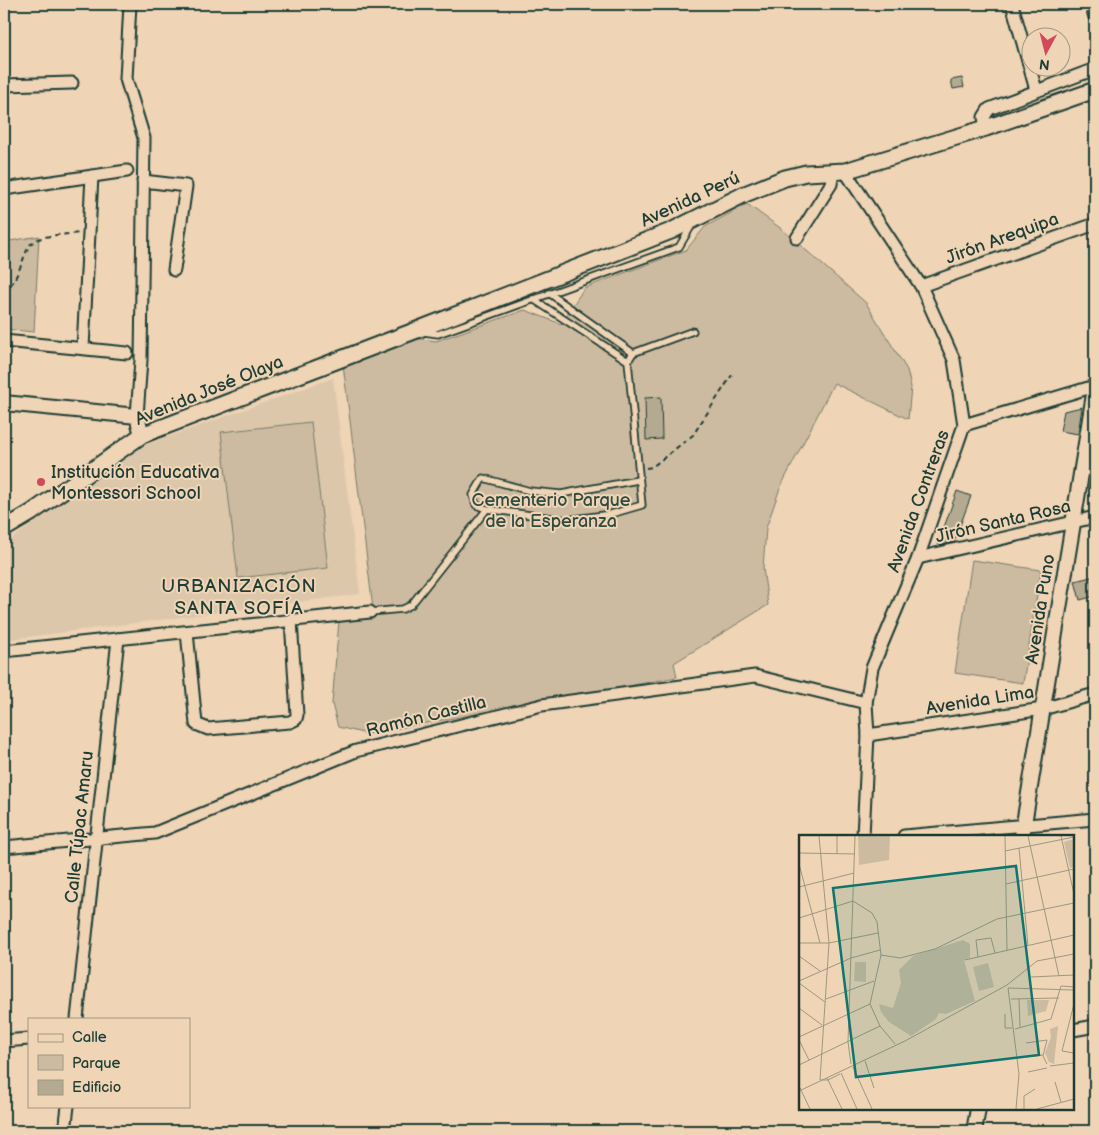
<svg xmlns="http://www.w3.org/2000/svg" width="1099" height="1135" viewBox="0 0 1099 1135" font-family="'Balsamiq Sans',sans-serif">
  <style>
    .built { fill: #ddc7ab }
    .green { fill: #cdbba1; stroke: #767c6a }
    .building { fill: #b4aa92; stroke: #1f3d34 }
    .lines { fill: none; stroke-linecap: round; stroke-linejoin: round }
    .service-casing { stroke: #1f3d34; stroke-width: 9 }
    .minor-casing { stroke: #1f3d34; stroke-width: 15 }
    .tertiary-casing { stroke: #1f3d34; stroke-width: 18 }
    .secondary-casing { stroke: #1f3d34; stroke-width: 19 }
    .path { stroke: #1f3d34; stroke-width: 2; stroke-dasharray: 5 4; stroke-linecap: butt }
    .service { stroke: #efd4b6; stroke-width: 5.5 }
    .minor { stroke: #efd4b6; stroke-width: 11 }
    .tertiary { stroke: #efd4b6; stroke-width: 14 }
    .secondary { stroke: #efd4b6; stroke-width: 15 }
    .poi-dot { fill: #d1495b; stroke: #efd4b6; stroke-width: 2 }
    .labels { text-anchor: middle; stroke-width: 4; stroke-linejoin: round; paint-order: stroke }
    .street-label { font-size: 18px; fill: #1f3d34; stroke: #efd4b6 }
    .poi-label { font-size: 18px; fill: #1f3d34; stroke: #efd4b6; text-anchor: start }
    .park-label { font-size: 18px; fill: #304a3f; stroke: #efd4b6 }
    .neighbourhood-label { font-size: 19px; letter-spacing: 1px; fill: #1f3d34; stroke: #efd4b6 }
    .inset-road { fill: none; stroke: #9c9882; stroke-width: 1 }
    .view { fill: #0f766e; fill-opacity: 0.15; stroke: #0f766e; stroke-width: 2.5 }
    .inset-edge { fill: none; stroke: #1f3d34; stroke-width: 2.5 }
  </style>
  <rect width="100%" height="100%" fill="#efd4b6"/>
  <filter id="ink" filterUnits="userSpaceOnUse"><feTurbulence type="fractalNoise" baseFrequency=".02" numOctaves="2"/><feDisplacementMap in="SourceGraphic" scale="10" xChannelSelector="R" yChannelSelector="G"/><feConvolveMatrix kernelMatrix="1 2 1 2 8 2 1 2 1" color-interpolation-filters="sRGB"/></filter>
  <g filter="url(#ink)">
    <!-- built -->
    <polygon class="built" points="333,378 360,594 4,640 4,544 142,446"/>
    <!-- green -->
    <g class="green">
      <polygon points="747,204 783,230 866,303 907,370 911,387 908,419 834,383 780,488 766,528 763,568 768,605 674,663 677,677 367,734 338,727 332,704 339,621 374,617 343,364 414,338 436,341 525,310 561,324 584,288 686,250 705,227"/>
      <polygon points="39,236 34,332 4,329 4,242"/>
      <polygon points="311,422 328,568 238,578 221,432"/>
      <polygon points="972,560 1041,570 1023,683 955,673"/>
    </g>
    <!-- building -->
    <g class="building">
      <polygon points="962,78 964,87 953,89 951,80"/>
      <polygon points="661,397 662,439 646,440 645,398"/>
      <polygon points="1082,407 1078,434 1060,431 1064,411"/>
      <polygon points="957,491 971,496 954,542 941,545 938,544"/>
      <polygon points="1095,576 1095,596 1080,600 1075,581"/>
    </g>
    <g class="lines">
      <!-- service casing -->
      <g class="service-casing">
        <g id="service">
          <polyline points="549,293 633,353"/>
          <polyline points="533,299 628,361"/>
          <polyline points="424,332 438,334 679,247 692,225"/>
          <polyline points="638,480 561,494 530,491 483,478 473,495 476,505 487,509 567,520 611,514 642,505 628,361 633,353 693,331"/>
          <polyline points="370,612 403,609 411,605 487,509"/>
        </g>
      </g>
      <!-- minor casing -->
      <g class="minor-casing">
        <g id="minor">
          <polyline points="130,4 126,79 144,138 141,360 137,416"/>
          <polyline points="1012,4 1036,90"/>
          <polyline points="1091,4 1095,17"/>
          <polyline points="4,85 72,83"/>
          <polyline points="986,128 984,117 989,109 1095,69"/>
          <polyline points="845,171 921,286 954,360 964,425 918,558 872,668 866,703 868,735 863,836"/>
          <polyline points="143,181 186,186 174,270"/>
          <polyline points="4,189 127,171"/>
          <polyline points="797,238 831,184 833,172"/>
          <polyline points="921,286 1095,224"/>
          <polyline points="4,341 127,353"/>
          <polyline points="83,348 92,176"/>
          <polyline points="964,425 1095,386"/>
          <polyline points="918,558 1095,517"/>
          <polyline points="187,632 196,724 208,729 290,722 296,719 297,715 291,620"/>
          <polyline points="4,651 370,612"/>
          <polyline points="868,735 1043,709 1095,694"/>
          <polyline points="904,836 1095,819"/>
          <polyline points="4,847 155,833 356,751 542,705 755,676 866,703"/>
          <polyline points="77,1019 118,639"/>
          <polyline points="1073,1030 1095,1026"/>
          <polyline points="4,1041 29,1039"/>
          <polyline points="65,1131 68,1106"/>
        </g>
      </g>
      <!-- tertiary casing -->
      <g class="tertiary-casing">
        <g id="tertiary">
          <polyline points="4,403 137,416 142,435"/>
          <polyline points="1022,836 1095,388"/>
          <polyline points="974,1131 978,1109"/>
        </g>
      </g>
      <!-- secondary casing -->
      <g class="secondary-casing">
        <polyline id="secondary" points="4,529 31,513 142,435 417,330 671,231 745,194 785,178 806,173 845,171 986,128 1095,90"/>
      </g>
      <!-- path -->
      <g class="path">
        <path d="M4,292C22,277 23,249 33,242C44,234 66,235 79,233"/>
        <polyline points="646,468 652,467 693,435 732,375"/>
      </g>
      <!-- service -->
      <use href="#service" class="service"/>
      <!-- minor -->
      <use href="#minor" class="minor"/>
      <!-- tertiary -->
      <use href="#tertiary" class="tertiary"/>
      <!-- secondary -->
      <use href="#secondary" class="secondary"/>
    </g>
  </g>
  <!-- markers -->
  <circle class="poi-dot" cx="41" cy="482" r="5"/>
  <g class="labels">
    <!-- street labels -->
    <g class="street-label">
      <text transform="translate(690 199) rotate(-25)" y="6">Avenida Perú</text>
      <text transform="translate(1002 238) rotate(-20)" y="6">Jirón Arequipa</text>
      <text transform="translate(209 390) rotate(-22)" y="6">Avenida José Olaya</text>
      <text transform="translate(918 501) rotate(-70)" y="6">Avenida Contreras</text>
      <text transform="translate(1003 521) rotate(-13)" y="6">Jirón Santa Rosa</text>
      <text transform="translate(1040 609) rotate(-81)" y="6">Avenida Puno</text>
      <text transform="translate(980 700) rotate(-9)" y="6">Avenida Lima</text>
      <text transform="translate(426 716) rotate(-14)" y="6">Ramón Castilla</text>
      <text transform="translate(79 827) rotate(-84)" y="6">Calle Túpac Amaru</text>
    </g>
    <!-- poi labels -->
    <g class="poi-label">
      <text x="51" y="478">Institución Educativa<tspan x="51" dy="21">Montessori School</tspan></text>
    </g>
    <!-- park labels -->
    <g class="park-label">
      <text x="551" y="506">Cementerio Parque<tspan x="551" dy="21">de la Esperanza</tspan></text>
    </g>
    <!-- neighbourhood labels -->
    <g class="neighbourhood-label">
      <text x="239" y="592">URBANIZACIÓN<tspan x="239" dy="22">SANTA SOFÍA</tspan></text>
    </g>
  </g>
  <!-- overview -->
  <g transform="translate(799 835)">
    <rect width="275" height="275" fill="#efd4b6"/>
    <path d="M59,1H91L90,25L60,30ZM275,4V32L271,33L265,7ZM164,105L171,109V123L165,125L176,166L147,179L140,178L137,184L112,201L90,187L82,177L80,169L94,173L102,148L100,135L114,121ZM56,127H67V147L55,146ZM189,128L195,152L180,156L174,132ZM228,165H250L247,176L229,181ZM259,191L255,229L250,227L246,218L252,202L251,194Z" fill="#cdbba1"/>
    <path class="inset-road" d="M20,1L30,108L21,245H29L41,239M38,1V19M206,1L208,116M229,1L260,141M262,1L275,59M220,13L229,111M206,16L275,2M0,18L56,19M0,29L21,108M207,49L275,34M0,52L55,38M0,83L54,66L73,78L78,87L82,120L71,169L81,191L96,209M0,108H30L79,98M82,120L101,123L136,114L198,84L275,68M0,121L21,136M179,122L177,105L192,103L196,118M166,125L275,100M232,142L275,140M0,146L52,123L81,115M0,148L26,167M209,153L220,239L217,274M209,153L275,155M27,164L75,146M212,164L260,163M220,164L221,192M275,169L263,216L275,218M0,173L23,190M206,179V193H213M216,194L252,184L262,151L275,152M0,202L71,169M0,205L10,225M227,208L248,205L244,221L248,229M227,222L244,220M66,226L75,253M52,229L49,207L56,1M0,230L81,191M251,231L275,228M54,232L73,274M229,237L248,233M42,238L58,274M28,243L43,274M256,247L262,267M1,253L11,274M0,256L106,206L208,150L238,126L275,119M225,274V261L236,254M238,274L275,264"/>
    <path class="view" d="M217,31L240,220L57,242L34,53Z"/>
    <rect width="275" height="275" class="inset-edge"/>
  </g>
  <!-- margin -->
  <rect width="1099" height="1135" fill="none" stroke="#efd4b6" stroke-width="20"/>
  <rect x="10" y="10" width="1079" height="1115" fill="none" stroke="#1f3d34" stroke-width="2" filter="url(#ink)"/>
  <!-- legend -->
  <rect x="28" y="1018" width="162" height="90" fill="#efd4b6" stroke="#9c9882"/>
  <rect x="38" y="1034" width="25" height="8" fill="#efd4b6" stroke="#9c9882"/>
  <text x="72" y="1042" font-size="15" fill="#1f3d34">Calle</text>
  <rect x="38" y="1055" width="25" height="15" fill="#cdbba1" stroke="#9c9882"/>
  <text x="72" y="1068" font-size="15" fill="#1f3d34">Parque</text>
  <rect x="38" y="1080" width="25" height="15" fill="#b4aa92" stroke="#9c9882"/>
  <text x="72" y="1092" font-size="15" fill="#1f3d34">Edificio</text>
  <!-- north arrow -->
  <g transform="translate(1046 52) rotate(187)"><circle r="24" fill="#efd4b6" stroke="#9c9882"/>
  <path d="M0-4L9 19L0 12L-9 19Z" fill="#d1495b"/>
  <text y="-8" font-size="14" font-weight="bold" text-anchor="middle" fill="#1f3d34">N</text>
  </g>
</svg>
